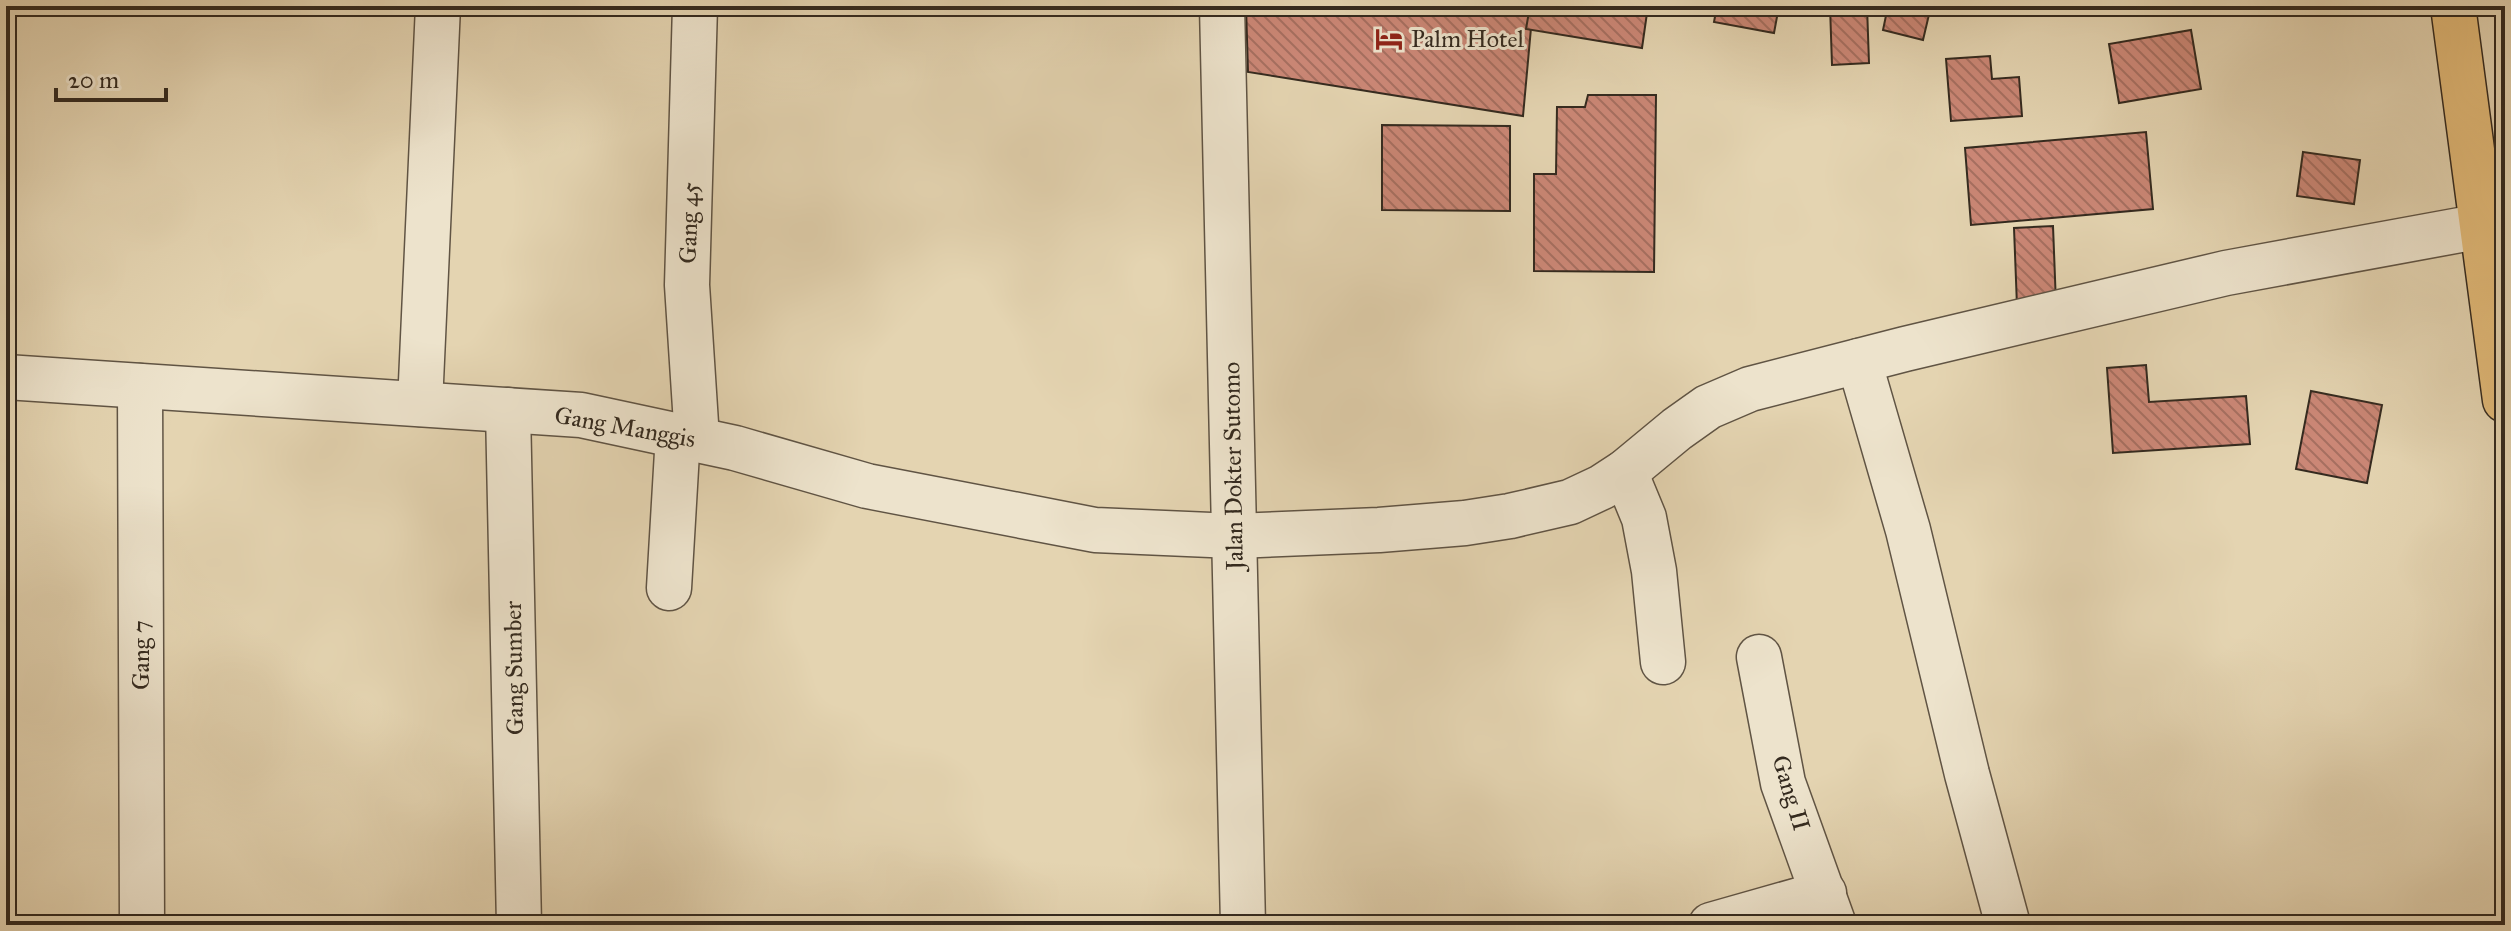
<svg xmlns="http://www.w3.org/2000/svg" width="2511" height="931" viewBox="0 0 2511 931" font-family="'IM FELL Great Primer',serif">
  <style>
    .building { fill: url(#building-back-hatch); stroke: #342a1f; stroke-width: 2 }
    .lines { fill: none; stroke-linecap: round; stroke-linejoin: round }
    .minor-casing { stroke: #605444; stroke-width: 47 }
    .major-casing { stroke: #342a1f; stroke-width: 47 }
    .minor { stroke: #ede3cc; stroke-width: 44 }
    .major { stroke: #e2ba78; stroke-width: 44 }
    .labels { text-anchor: middle; stroke-width: 6; stroke-linejoin: round; paint-order: stroke }
    .poi-label { font-size: 24px; fill: #342a1f; stroke: #ede3cc; text-anchor: start }
    .street-label { font-size: 24px; fill: #342a1f; stroke: #ede3cc }
  </style>
  <defs>
    <pattern id="building-back-hatch" width="6" height="6" patternUnits="userSpaceOnUse" patternTransform="scale(2)"><rect width="6" height="6" fill="#cb8776"/><path d="M-1 5l2 2M0 0l6 6M5-1l2 2" fill="none" stroke="#a66f60"/></pattern>
  </defs>
  <rect width="100%" height="100%" fill="#e4d4b1"/>
  <filter id="stains"><feTurbulence type="fractalNoise" baseFrequency=".0025" numOctaves="4"/><feColorMatrix values="0 0 0 0 .2 0 0 0 0 .09 0 0 0 0 .02 0 0 0 .5 -.17"/></filter>
  <radialGradient id="worn" r=".72"><stop offset=".6" stop-color="#630" stop-opacity="0"/><stop offset="1" stop-color="#630" stop-opacity=".3"/></radialGradient>
  <!-- building -->
  <g class="building">
    <polygon points="1246,6 1533,6 1523,116 1248,72"/>
    <polygon points="1530,6 1648,6 1642,48 1526,29"/>
    <polygon points="1717,6 1779,6 1774,33 1714,22"/>
    <polygon points="1830,6 1867,6 1869,63 1832,65"/>
    <polygon points="1888,6 1931,6 1923,40 1883,30"/>
    <polygon points="2191,30 2201,89 2119,103 2109,44"/>
    <polygon points="1990,56 1992,79 2019,77 2022,116 1951,121 1946,59"/>
    <polygon points="1588,95 1656,95 1654,272 1534,271 1534,174 1556,174 1557,107 1585,107"/>
    <polygon points="1382,125 1510,126 1510,211 1382,210"/>
    <polygon points="2146,132 2153,209 1971,225 1965,148"/>
    <polygon points="2303,152 2360,160 2354,204 2297,196"/>
    <polygon points="2053,226 2056,304 2017,306 2014,228"/>
    <polygon points="2146,365 2149,402 2246,396 2250,444 2113,453 2107,368"/>
    <polygon points="2311,391 2382,405 2367,483 2296,469"/>
  </g>
  <g class="lines">
    <!-- minor casing -->
    <g class="minor-casing">
      <g id="minor">
        <polyline points="695,6 687,285 697,439"/>
        <polyline points="1222,6 1243,925"/>
        <polyline points="1859,361 1908,530 1967,774 2008,925"/>
        <polyline points="6,377 581,415 735,448 867,486 1095,530 1234,536 1379,530 1465,523 1510,516 1570,502 1602,487 1625,472 1677,429 1708,407 1750,389 1905,349 2226,273 2482,226 2505,226"/>
        <polyline points="140,386 142,925"/>
        <polyline points="420,404 438,6"/>
        <polyline points="508,410 519,925"/>
        <polyline points="1625,472 1644,518 1654,571 1663,662"/>
        <polyline points="669,588 678,435"/>
        <polyline points="1759,657 1783,783 1834,925"/>
        <polyline points="1711,925 1824,893"/>
      </g>
    </g>
    <!-- major casing -->
    <g class="major-casing">
      <polyline id="major" points="2453,6 2505,400"/>
    </g>
    <!-- minor -->
    <use href="#minor" class="minor"/>
    <!-- major -->
    <use href="#major" class="major"/>
  </g>
  <!-- icons -->
  <defs>
    <g id="hotel-bare" transform="scale(2.16)"><path d="M-6-4.5h1.5V1H6V5H4.5V3h-9V5H-6ZM-4 0a1.8 1.8 0 1 1 3.6 0ZM.5 0V-2.5h3Q6-2.5 6 0Z" fill="#8f2418" stroke="#ede3cc" stroke-width="2.5" paint-order="stroke"/></g>
  </defs>
  <g fill-rule="evenodd">
    <use href="#hotel-bare" x="1389" y="39"/>
  </g>
  <g class="labels">
    <!-- poi labels -->
    <g class="poi-label">
      <text x="1411" y="47">Palm Hotel</text>
    </g>
    <!-- street labels -->
    <g class="street-label">
      <text transform="translate(689 223) rotate(-88)" y="8">Gang 45</text>
      <text transform="translate(625 427) rotate(10)" y="8">Gang Manggis</text>
      <text transform="translate(1233 466) rotate(-91)" y="8">Jalan Dokter Sutomo</text>
      <text transform="translate(141 655) rotate(-90)" y="8">Gang 7</text>
      <text transform="translate(514 668) rotate(-91)" y="8">Gang Sumber</text>
      <text transform="translate(1791 793) rotate(73)" y="8">Gang II</text>
    </g>
  </g>
  <!-- margin -->
  <rect width="2511" height="931" fill="none" stroke="#e4d4b1" stroke-width="32"/>
  <rect x="8" y="8" width="2495" height="915" fill="none" stroke="#342a1f" stroke-width="4"/>
  <rect x="16" y="16" width="2479" height="899" fill="none" stroke="#342a1f" stroke-width="2"/>
  <!-- scale -->
  <path d="M56 88v12h110v-12" fill="none" stroke="#342a1f" stroke-width="4"/>
  <text x="68" y="88" font-size="24" fill="#342a1f" stroke="#ede3cc" stroke-width="6" paint-order="stroke">20 m</text>
  <rect width="100%" height="100%" filter="url(#stains)"/>
  <rect width="100%" height="100%" fill="url(#worn)"/>
</svg>
